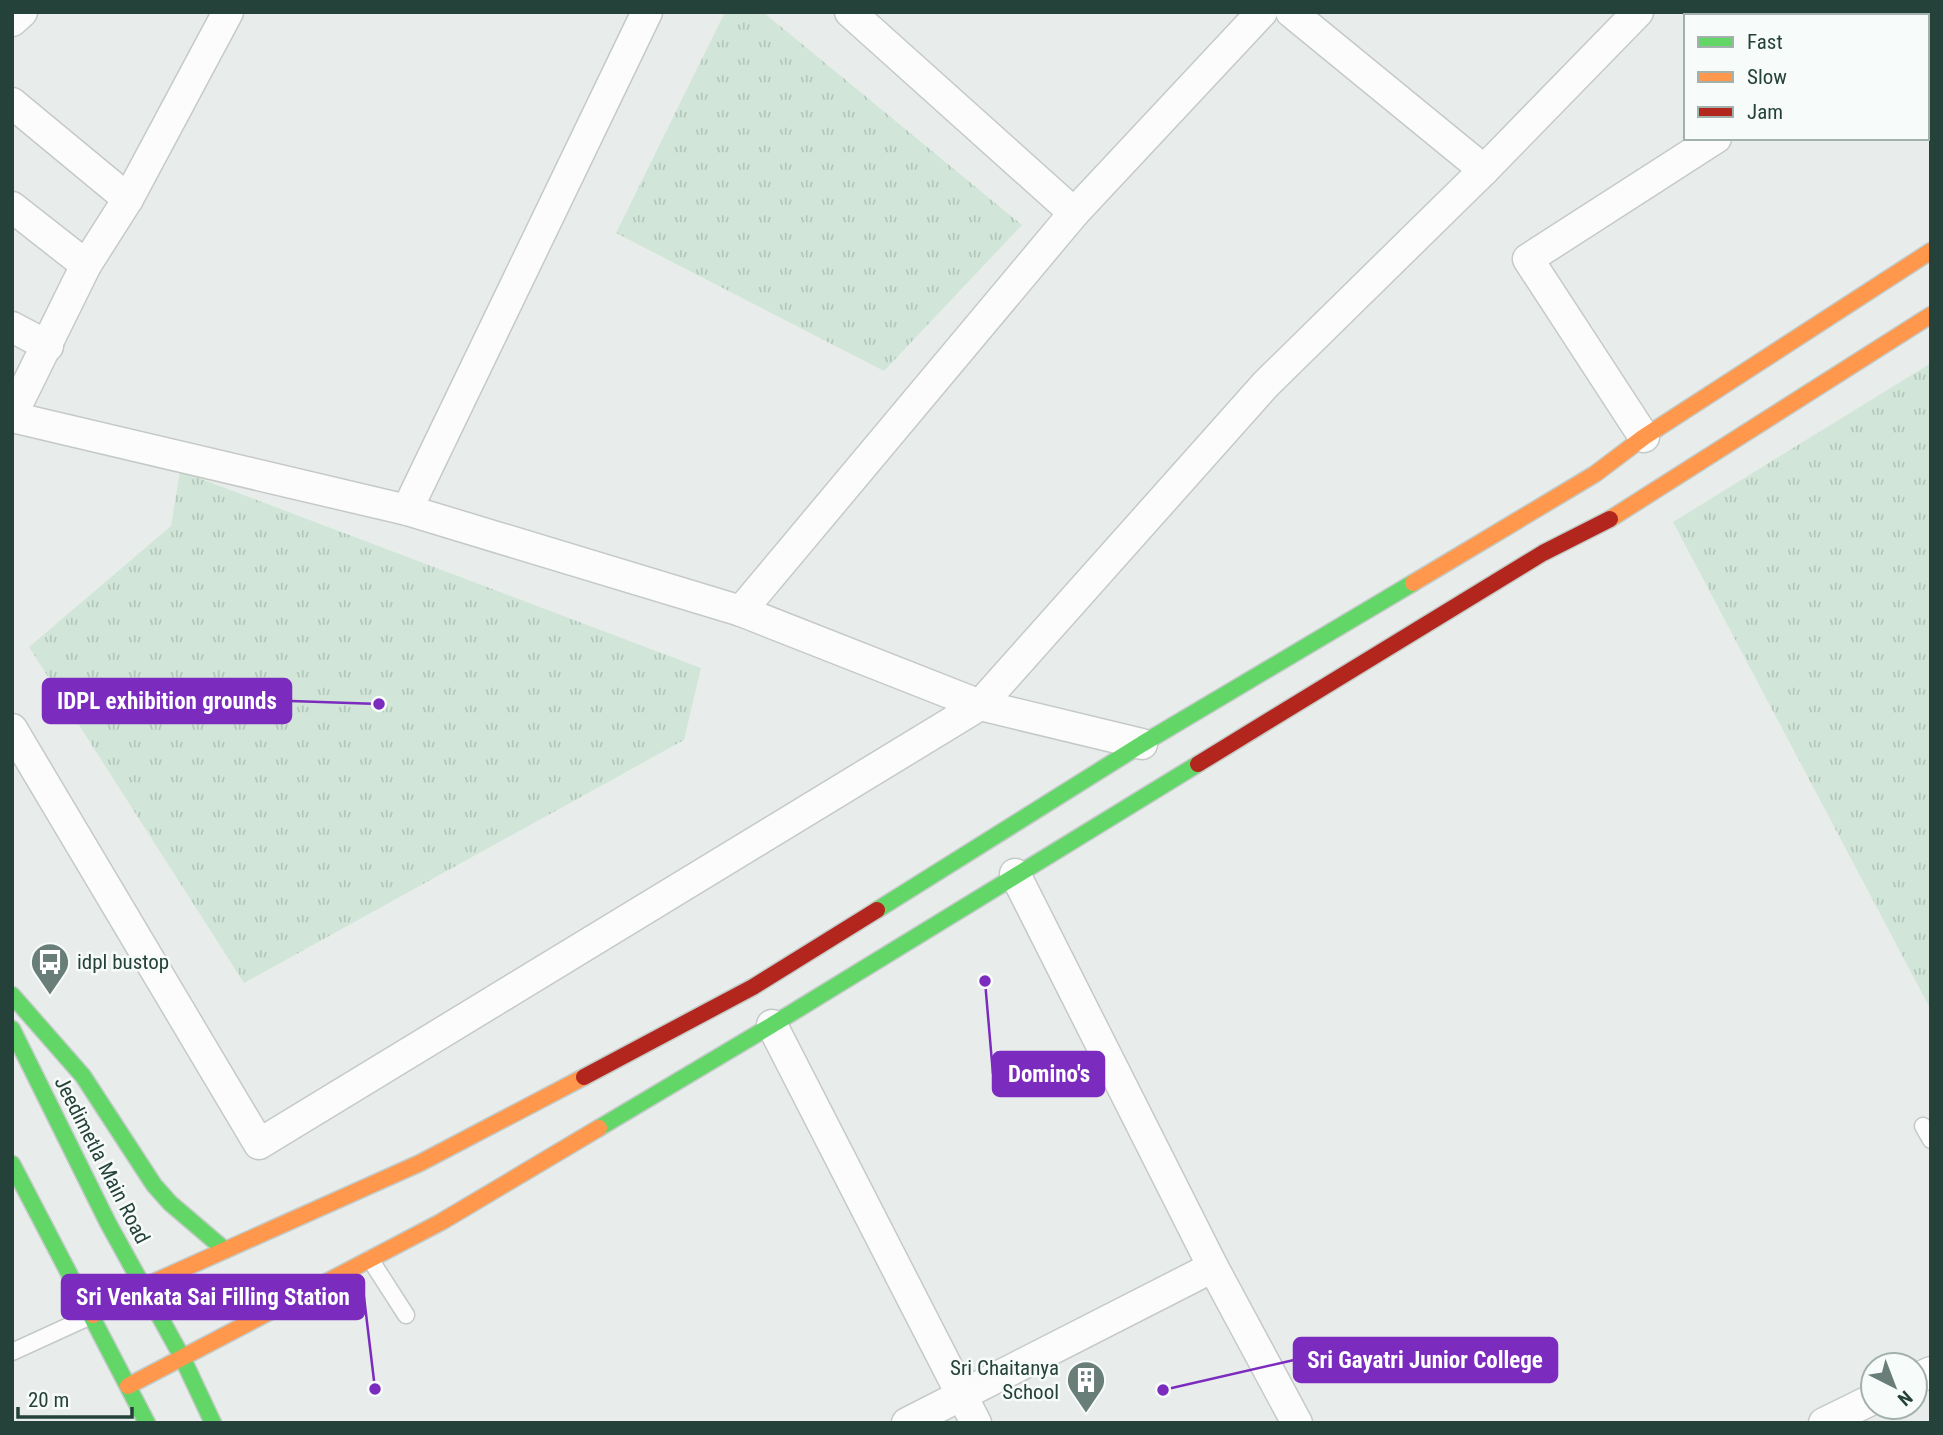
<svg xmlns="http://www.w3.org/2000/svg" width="1943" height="1435" viewBox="0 0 1943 1435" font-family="'Roboto Condensed',sans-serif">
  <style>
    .grass { fill: url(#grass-tufts) }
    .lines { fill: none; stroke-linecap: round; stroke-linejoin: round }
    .lane-casing { stroke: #c5cac8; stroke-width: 19 }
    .street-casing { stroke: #c5cac8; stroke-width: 33 }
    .fast-casing { stroke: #c3cbc8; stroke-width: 19 }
    .slow-casing { stroke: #c3cbc8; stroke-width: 19 }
    .jam-casing { stroke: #c3cbc8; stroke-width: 19 }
    .lane { stroke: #fcfcfc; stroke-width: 16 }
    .street { stroke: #fcfcfc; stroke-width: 30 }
    .fast { stroke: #63d668; stroke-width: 16 }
    .slow { stroke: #ff974d; stroke-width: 16 }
    .jam { stroke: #b3261e; stroke-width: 16 }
    .labels { text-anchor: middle; stroke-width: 5; stroke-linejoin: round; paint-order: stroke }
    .poi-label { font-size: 21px; fill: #24423a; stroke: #f7fbf9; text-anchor: start }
    .street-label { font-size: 21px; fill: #24423a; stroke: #f7fbf9 }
    .leader { fill: none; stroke: #7b2cbf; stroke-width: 2.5 }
    .callout-dot { fill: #7b2cbf; stroke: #f7fbf9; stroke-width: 2.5 }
    .callout { fill: #7b2cbf; stroke: #7b2cbf; stroke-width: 2.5 }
    .callout-label { font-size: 23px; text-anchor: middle; font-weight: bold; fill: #fff }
  </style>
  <defs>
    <pattern id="grass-tufts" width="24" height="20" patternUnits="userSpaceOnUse" patternTransform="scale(1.75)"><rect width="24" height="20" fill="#d1e6d8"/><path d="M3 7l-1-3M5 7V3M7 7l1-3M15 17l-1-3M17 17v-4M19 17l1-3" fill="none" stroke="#b3c6ba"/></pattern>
  </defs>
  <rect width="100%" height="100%" fill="#e8edeb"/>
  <!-- grass -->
  <g class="grass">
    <polygon points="725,12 763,12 1022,225 884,371 616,233"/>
    <polygon points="1931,363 1931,1010 1673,522"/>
    <polygon points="180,471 701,668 684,740 244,983 29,647 171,526"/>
  </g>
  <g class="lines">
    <!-- lane casing -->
    <g class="lane-casing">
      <g id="lane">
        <polyline points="1923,1126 1931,1140"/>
        <polyline points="370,1259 406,1315"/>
        <polyline points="12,1352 93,1315"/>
      </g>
    </g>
    <!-- street casing -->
    <g class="street-casing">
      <g id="street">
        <polyline points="850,12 1074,213"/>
        <polyline points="1291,12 1484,170"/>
        <polyline points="1907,16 1912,12"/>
        <polyline points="12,21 22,12"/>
        <polyline points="12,103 128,199"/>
        <polyline points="12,207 86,265"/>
        <polyline points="12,327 48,346"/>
        <polyline points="12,415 86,265 128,199 228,12"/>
        <polyline points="12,417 407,510 741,611 980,705 1142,744"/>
        <polyline points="1644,437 1528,259 1716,138"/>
        <polyline points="407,510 647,12"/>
        <polyline points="741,611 1074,213 1262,12"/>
        <polyline points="12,729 259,1144 980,705 1266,384 1484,170 1638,12"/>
        <polyline points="1015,874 1213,1267 1297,1423"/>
        <polyline points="772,1025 976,1423"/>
        <polyline points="1915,1379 1931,1372"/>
        <polyline points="907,1423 1213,1267"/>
        <polyline points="1824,1423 1873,1399"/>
      </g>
    </g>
    <!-- fast casing -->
    <g class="fast-casing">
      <g id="fast">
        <polyline points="877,910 1142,744 1413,583"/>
        <polyline points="12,995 83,1076 154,1185 170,1203 225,1250"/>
        <polyline points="12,1029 108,1223 182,1357 213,1423"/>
        <polyline points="599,1128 772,1025 1198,764"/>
        <polyline points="12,1164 147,1423"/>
      </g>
    </g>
    <!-- slow casing -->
    <g class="slow-casing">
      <g id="slow">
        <polyline points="1610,519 1931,315"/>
        <polyline points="1413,583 1595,474 1644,437 1931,251"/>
        <polyline points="93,1315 145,1286 420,1163 584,1077"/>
        <polyline points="128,1386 441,1222 599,1128"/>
      </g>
    </g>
    <!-- jam casing -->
    <g class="jam-casing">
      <g id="jam">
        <polyline points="1198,764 1543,553 1610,519"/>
        <polyline points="584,1077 753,987 877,910"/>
      </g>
    </g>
    <!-- lane -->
    <use href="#lane" class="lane"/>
    <!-- street -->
    <use href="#street" class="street"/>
    <!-- fast -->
    <use href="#fast" class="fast"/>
    <!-- slow -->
    <use href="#slow" class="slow"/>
    <!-- jam -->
    <use href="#jam" class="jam"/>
  </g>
  <!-- icons -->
  <defs>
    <g id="bus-pin" transform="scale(2.0125)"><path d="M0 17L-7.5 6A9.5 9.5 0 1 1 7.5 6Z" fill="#697e78" stroke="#f7fbf9"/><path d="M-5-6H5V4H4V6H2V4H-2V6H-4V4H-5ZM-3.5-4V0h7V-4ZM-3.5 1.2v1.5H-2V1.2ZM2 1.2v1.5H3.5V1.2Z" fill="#fff"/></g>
    <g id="building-pin" transform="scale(2.0125)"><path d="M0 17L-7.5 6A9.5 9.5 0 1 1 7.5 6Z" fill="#697e78" stroke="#f7fbf9"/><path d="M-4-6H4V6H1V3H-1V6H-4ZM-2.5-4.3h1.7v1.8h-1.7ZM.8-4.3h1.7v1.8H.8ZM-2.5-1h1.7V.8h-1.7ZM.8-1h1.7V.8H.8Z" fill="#fff"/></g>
  </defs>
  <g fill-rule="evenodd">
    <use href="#bus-pin" x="50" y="962"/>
    <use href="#building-pin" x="1086" y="1380"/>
  </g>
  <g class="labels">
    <!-- poi labels -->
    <g class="poi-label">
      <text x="77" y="969">idpl bustop</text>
      <text x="1059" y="1375" text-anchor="end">Sri Chaitanya<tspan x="1059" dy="24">School</tspan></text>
    </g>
    <!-- street labels -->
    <g class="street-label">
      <text transform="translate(102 1160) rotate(63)" y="7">Jeedimetla Main Road</text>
    </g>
  </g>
  <!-- callouts -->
  <path class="leader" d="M379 704L291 701M985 981L993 1074M375 1389L364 1297M1163 1390L1294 1360"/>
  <g class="callout-dot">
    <circle cx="379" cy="704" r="7"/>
    <circle cx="985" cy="981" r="7"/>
    <circle cx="375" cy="1389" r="7"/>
    <circle cx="1163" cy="1390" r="7"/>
  </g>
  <g class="callout">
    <rect x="43" y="679" width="248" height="44" rx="7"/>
    <rect x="993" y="1052" width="111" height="44" rx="7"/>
    <rect x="62" y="1275" width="302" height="44" rx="7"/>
    <rect x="1294" y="1338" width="263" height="44" rx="7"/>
  </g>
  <g class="callout-label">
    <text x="167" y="709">IDPL exhibition grounds</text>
    <text x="1049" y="1082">Domino's</text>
    <text x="213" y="1305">Sri Venkata Sai Filling Station</text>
    <text x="1425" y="1368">Sri Gayatri Junior College</text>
  </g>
  <!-- border -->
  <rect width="1943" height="1435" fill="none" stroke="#24423a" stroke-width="28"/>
  <!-- legend -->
  <rect x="1684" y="14" width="245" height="126" fill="#f7fbf9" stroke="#a3b1ad" stroke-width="2"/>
  <rect x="1698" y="37" width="35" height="10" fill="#63d668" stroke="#a3b1ad" stroke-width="2"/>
  <text x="1747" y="49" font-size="21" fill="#24423a">Fast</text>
  <rect x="1698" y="72" width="35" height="10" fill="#ff974d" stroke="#a3b1ad" stroke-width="2"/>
  <text x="1747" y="84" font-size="21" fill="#24423a">Slow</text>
  <rect x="1698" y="107" width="35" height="10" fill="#b3261e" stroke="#a3b1ad" stroke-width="2"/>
  <text x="1747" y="119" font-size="21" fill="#24423a">Jam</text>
  <!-- north arrow -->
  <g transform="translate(1894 1386) rotate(138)"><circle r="33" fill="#f7fbf9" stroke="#a3b1ad" stroke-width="2"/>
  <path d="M0-5L12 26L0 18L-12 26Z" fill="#697e78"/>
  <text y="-10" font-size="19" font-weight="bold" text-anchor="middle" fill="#24423a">N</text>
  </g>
  <!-- scale -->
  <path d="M18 1407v10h114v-10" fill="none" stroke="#24423a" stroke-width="3.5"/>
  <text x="28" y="1407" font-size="21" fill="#24423a" stroke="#f7fbf9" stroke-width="5" paint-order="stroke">20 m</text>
</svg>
